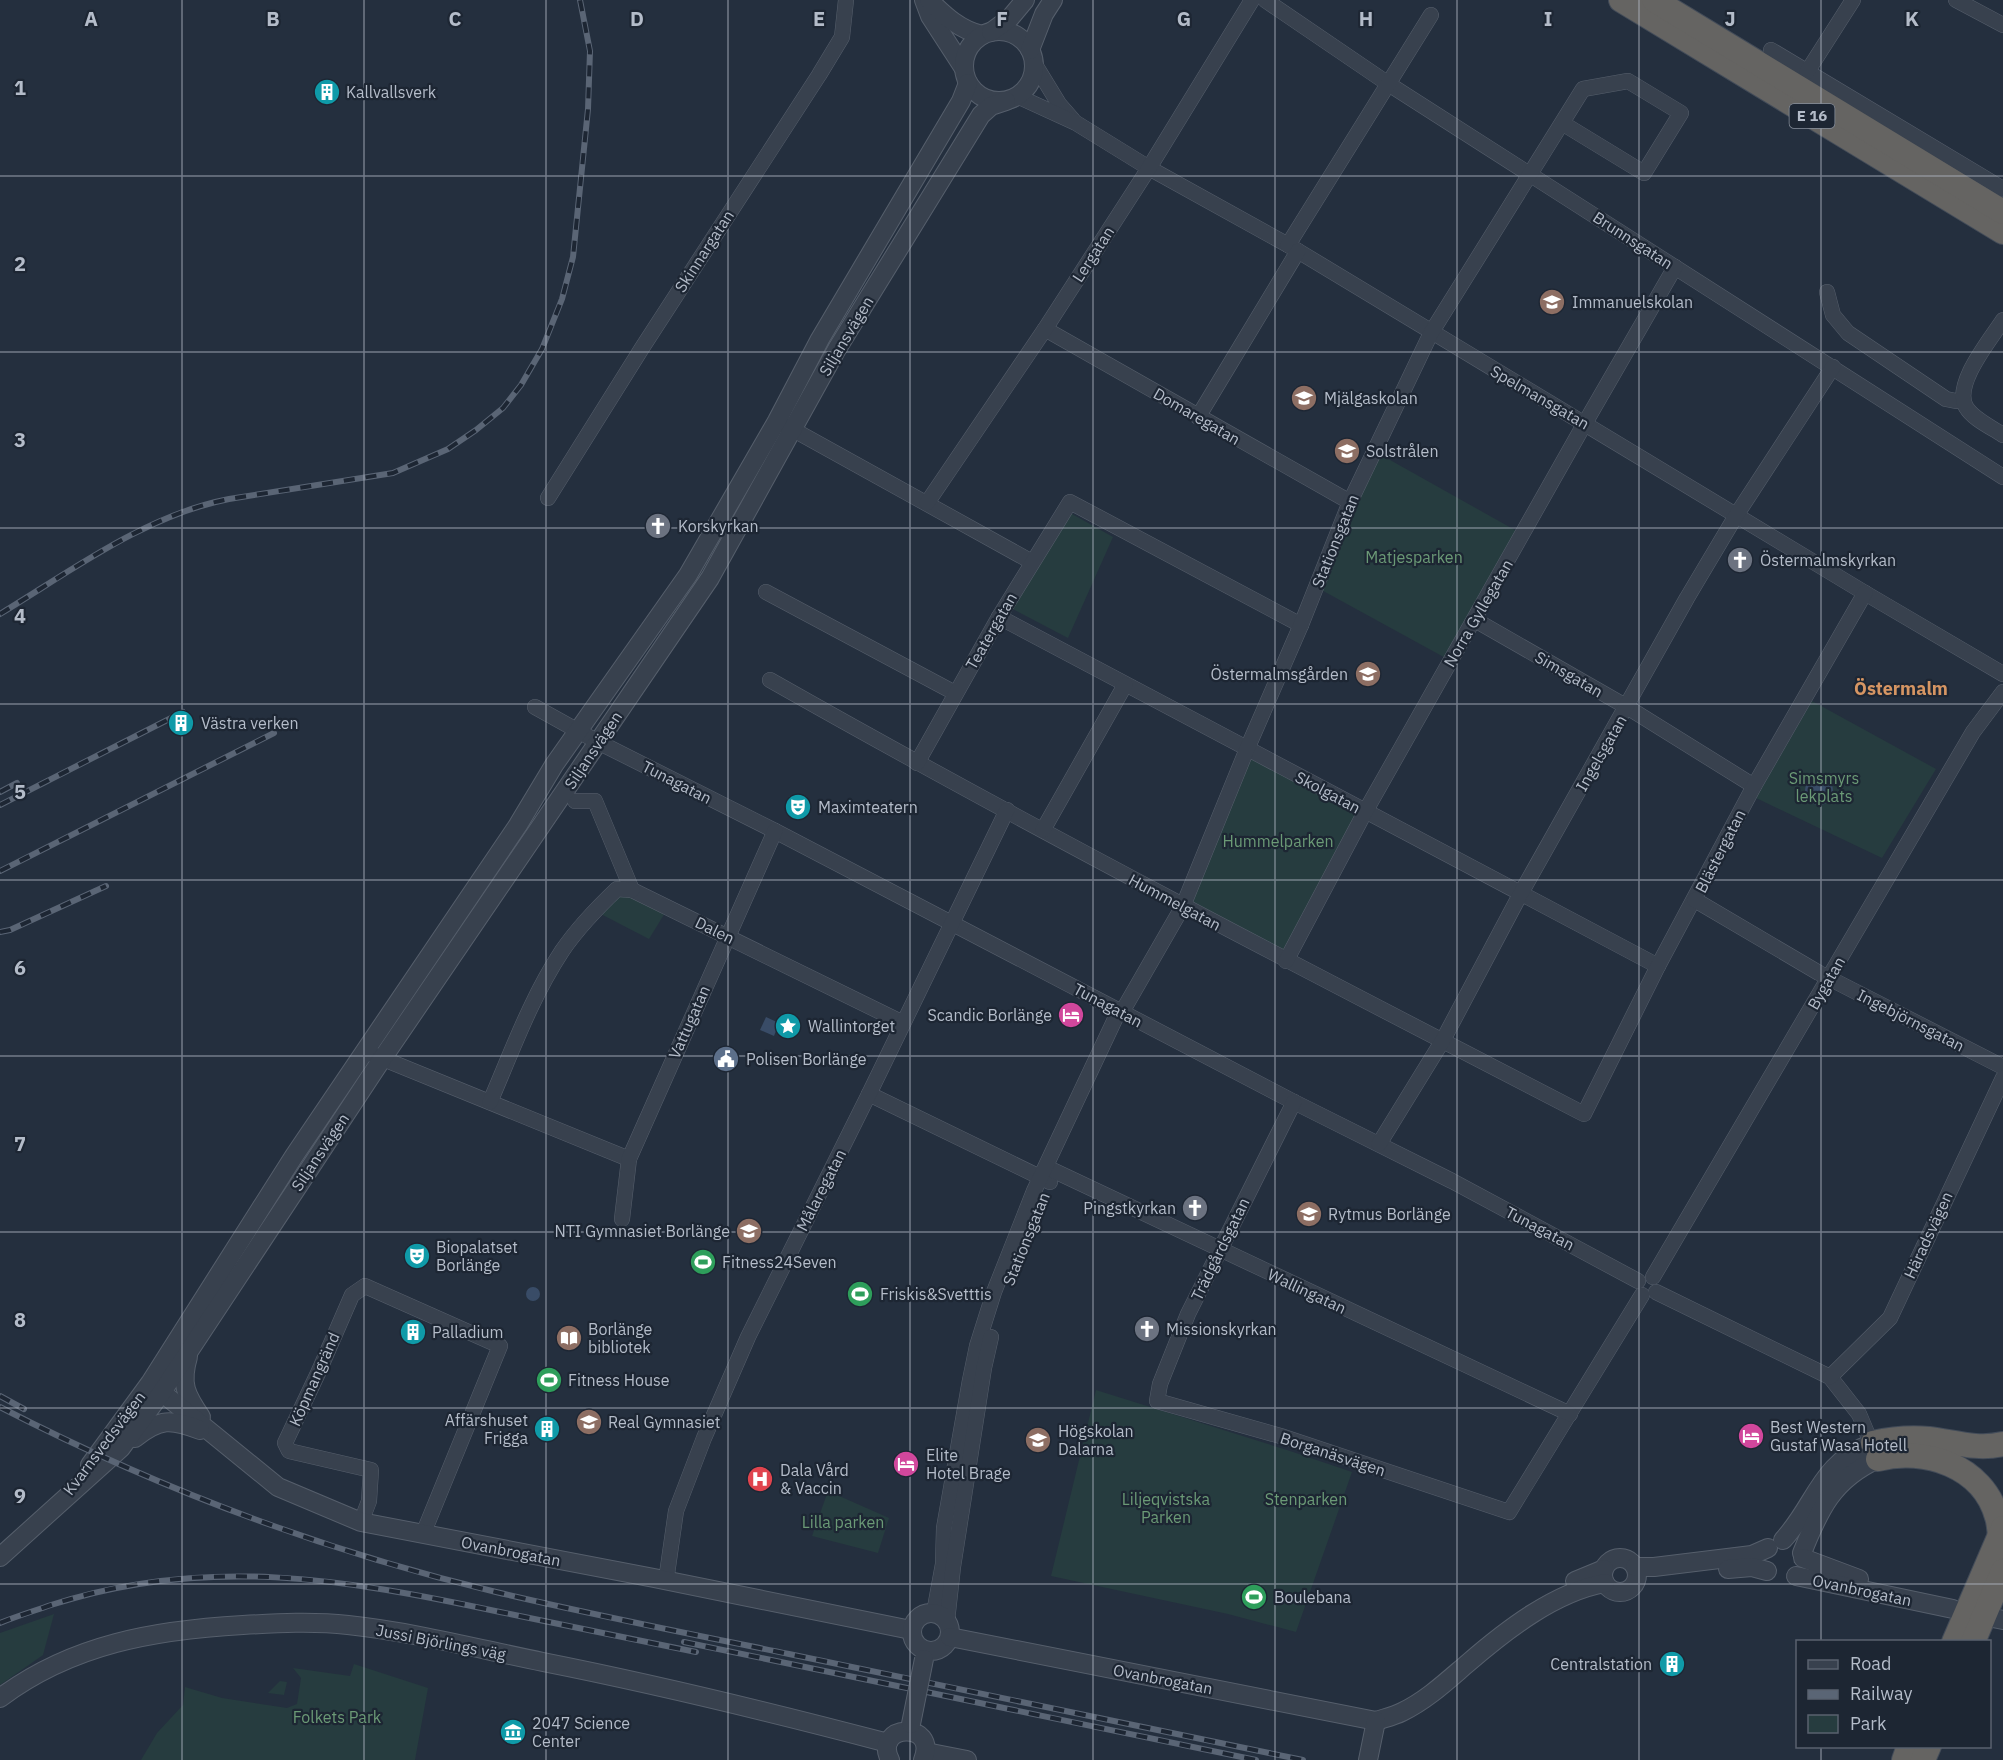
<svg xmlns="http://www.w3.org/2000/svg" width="2003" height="1760" viewBox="0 0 2003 1760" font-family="'IBM Plex Sans',sans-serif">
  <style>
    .green { fill: #263c3f }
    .water { fill: #394c67 }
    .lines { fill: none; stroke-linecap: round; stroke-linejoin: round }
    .minor-casing { stroke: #565f6c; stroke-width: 16 }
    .tertiary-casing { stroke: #565f6c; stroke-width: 20 }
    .trunk-casing { stroke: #434c59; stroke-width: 26 }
    .minor { stroke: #38414e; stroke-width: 15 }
    .tertiary { stroke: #38414e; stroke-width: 18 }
    .trunk { stroke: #656462; stroke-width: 24 }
    .rail-casing { stroke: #5a6575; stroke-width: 6 }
    .rail { stroke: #1d2633; stroke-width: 4; stroke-dasharray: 11; stroke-linecap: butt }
    .tertiary-bridge-casing { stroke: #565f6c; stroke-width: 20; stroke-linecap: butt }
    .tertiary-bridge { stroke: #38414e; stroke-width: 18 }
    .grid { fill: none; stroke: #b4bcc9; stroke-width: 1.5; stroke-opacity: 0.55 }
    .labels { text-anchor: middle; stroke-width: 4.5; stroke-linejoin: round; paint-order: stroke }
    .shield { fill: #1d2633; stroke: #878f9c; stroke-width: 1.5 }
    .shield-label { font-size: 15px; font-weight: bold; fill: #b4bcc9 }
    .poi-label { font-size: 16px; fill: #b4bcc9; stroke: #1d2633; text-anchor: start }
    .street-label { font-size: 16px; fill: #b4bcc9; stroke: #1d2633 }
    .park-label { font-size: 16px; fill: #6b9a76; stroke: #1d2633 }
    .neighbourhood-label { font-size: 18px; font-weight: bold; fill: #d59563; stroke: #1d2633 }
    .grid-label { font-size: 20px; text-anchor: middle; font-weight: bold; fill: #b4bcc9; stroke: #1d2633; stroke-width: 4.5; stroke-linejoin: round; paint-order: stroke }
  </style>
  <rect width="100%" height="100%" fill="#242f3e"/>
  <!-- green -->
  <g class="green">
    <polygon points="1374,451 1522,534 1451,661 1316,587"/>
    <polygon points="1065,510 1113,537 1068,638 1009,607"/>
    <polygon points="1812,701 1936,769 1882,858 1756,798"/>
    <polygon points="1247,749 1365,812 1286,961 1183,906"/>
    <polygon points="617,889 668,908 649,939 595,911"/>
    <polygon points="1096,1390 1287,1450 1352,1472 1296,1632 1228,1614 1051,1576"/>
    <polygon points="828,1491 889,1518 878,1553 812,1536"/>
    <polygon points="54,1614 43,1655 0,1685 0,1633"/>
    <polygon points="354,1664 428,1688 415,1760 141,1760 157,1733 183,1705 185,1687 222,1698 287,1708 297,1704 301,1678 293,1668 350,1676"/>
    <polygon points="280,1681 287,1682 284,1695 268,1693"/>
  </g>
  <!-- water -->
  <g class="water">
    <circle cx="1819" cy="791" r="14"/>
    <polygon points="766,1017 779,1023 774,1036 760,1030"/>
    <circle cx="533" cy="1294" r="7"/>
  </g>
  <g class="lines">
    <!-- minor casing -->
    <g class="minor-casing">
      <g id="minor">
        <polyline points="1265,0 1387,83 2003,477"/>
        <polyline points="1956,0 2003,25"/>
        <polyline points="1771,50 2003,189"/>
        <polyline points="1034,63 1059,104 1073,120"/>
        <polyline points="1807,72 1853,0"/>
        <polyline points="1017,96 1076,123 1149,168 1288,245 1865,593 2003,674"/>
        <polyline points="1288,245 1431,15"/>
        <polyline points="1827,292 1833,315 1848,333 1946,399 1956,401 1963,400"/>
        <path d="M2003,320C1991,339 1953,384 1966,407C1973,419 1991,427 2003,435"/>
        <polyline points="1045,329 1350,502"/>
        <polyline points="1198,417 1298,251"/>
        <polyline points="783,424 1032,562"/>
        <polyline points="548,498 642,348 819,75 842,37 846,0"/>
        <polyline points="927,503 1045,329 1149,168 1252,0"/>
        <polyline points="766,592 955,693"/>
        <polyline points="999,617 1658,966"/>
        <polyline points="1475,620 1627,707 1754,786"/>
        <path d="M770,680C1038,832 1311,973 1584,1114L1658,966L1754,786L1865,593"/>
        <polyline points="535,707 598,742 775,831 1294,1102 1452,1181 1638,1281"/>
        <polyline points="917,763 999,617 1070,502 1301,625"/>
        <polyline points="575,801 595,801 632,890 903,1023"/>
        <polyline points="1043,830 1125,685"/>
        <polyline points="1695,900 1819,973 2003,1067"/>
        <polyline points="1286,961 1365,812 1585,423 1675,267"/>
        <polyline points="364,1051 629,1159"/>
        <polyline points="869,1094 1050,1182"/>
        <path d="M490,1102C512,1051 531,998 562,951C577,929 597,908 617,889L632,890"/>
        <polyline points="1294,1102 1188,1314 1160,1384 1157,1401 1284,1437 1509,1512 1642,1295"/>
        <polyline points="1379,1144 1443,1040 1521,893 1687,598 1737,514 1833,367"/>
        <polyline points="1046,1167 1570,1414"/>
        <polyline points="622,1219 629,1159 775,831"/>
        <polyline points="1653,1277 1973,732 2003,692"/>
        <polyline points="1656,1292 1830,1377 1859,1414 1875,1452"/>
        <polyline points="1830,1377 1890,1318 2003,1078"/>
        <polyline points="361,1522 369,1501 371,1470 289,1451 285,1443 319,1371 352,1295 365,1286 500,1346 423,1534"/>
        <polyline points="666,1581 676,1511 704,1438 748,1337 869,1094 1007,810"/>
        <polyline points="934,1613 943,1564 944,1528 970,1380 977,1346 994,1292 1034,1191 1116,1017 1122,1012 1183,906 1247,749 1301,625 1350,502 1431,333 1583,89 1628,81 1681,113 1644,173 1562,123"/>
        <polyline points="947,1621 953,1567 984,1368 991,1337"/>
      </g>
    </g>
    <!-- tertiary casing -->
    <g class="tertiary-casing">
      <g id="tertiary">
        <polyline points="924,0 930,16 963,67"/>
        <path d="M929,0C945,16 960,30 982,35"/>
        <circle cx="999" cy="66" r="35"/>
        <polyline points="991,32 1010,18 1025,0"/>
        <polyline points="1030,50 1044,14 1053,0"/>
        <path d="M188,1357C180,1384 186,1395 201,1417"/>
        <polyline points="154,1386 278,1487 361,1522 654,1578 911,1630"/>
        <path d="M135,1438C160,1418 171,1419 200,1430"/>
        <polyline points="90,1465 150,1383 294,1156 518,825 554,765 688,575 777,421 820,339 961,101 968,83"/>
        <path d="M1783,1540C1817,1503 1819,1463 1873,1443"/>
        <path d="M1802,1553C1819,1510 1833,1479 1878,1459"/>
        <polyline points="0,1557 121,1448 162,1392 382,1059 710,578 837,349 981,115 991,106 1006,101"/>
        <polyline points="1803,1558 1859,1579"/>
        <circle cx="1620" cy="1575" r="17"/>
        <polyline points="1635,1567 1654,1567 1752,1555 1768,1548"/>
        <polyline points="1728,1569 1752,1567 1767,1571"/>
        <polyline points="1796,1576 1953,1609"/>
        <polyline points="1575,1581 1604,1569"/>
        <circle cx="931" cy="1632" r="19"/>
        <polyline points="1993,1618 2003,1620"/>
        <path d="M950,1637L1376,1721C1385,1718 1394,1716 1402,1712C1427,1700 1448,1680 1468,1663C1506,1630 1555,1592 1605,1583"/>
        <path d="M0,1698C72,1644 155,1630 243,1625C278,1623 313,1621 348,1625C414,1632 479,1649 543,1662C659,1685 774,1713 888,1743"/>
        <polyline points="926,1752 967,1760"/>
        <path d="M890,1760C872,1724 939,1720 923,1760"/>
        <polyline points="1368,1760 1376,1721"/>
      </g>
    </g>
    <!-- trunk casing -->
    <g class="trunk-casing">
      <g id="trunk">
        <polyline points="1621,0 2003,232"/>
        <polyline points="1654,0 2003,212"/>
        <path d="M1873,1443C1891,1439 1909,1437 1929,1439C1954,1442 1977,1450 2003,1444"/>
        <path d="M1878,1459C1925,1447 1983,1466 1997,1517C1999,1523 1999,1529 2000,1535"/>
        <polyline points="1954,1642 2003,1528"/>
        <polyline points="1973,1642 2003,1571"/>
        <polyline points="1904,1760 1909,1746"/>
        <polyline points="1923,1760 1929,1746"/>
      </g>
    </g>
    <!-- minor -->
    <use href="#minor" class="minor"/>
    <!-- tertiary -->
    <use href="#tertiary" class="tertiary"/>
    <!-- trunk -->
    <use href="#trunk" class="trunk"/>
    <!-- rail casing -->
    <g class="rail-casing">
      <g id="rail">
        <path d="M0,614C71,571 146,515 229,499L393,473L448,449L476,430L503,408L521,385L542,349L562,299L573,257L588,109L590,51L580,0"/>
        <polyline points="0,792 17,783"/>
        <polyline points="0,805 183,712"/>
        <polyline points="0,871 274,733"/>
        <polyline points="0,932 10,930 106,886"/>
        <polyline points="0,1396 24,1409"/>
        <path d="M0,1407C157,1488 324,1551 496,1592C593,1615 691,1634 789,1654C960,1689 1132,1725 1303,1760"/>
        <path d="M0,1623C17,1616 34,1611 51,1605C205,1555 346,1579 500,1612C565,1625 630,1639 696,1652"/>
        <polyline points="684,1642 1256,1760"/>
      </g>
    </g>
    <!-- rail -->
    <use href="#rail" class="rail"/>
    <!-- tertiary-bridge casing -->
    <g class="tertiary-bridge-casing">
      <polyline id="tertiary-bridge" points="911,1724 924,1659"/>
    </g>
    <!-- tertiary-bridge -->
    <use href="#tertiary-bridge" class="tertiary-bridge"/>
  </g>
  <!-- grid -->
  <path class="grid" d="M182,0V1760M364,0V1760M546,0V1760M728,0V1760M910,0V1760M1093,0V1760M1275,0V1760M1457,0V1760M1639,0V1760M1821,0V1642M0,176H2003M0,352H2003M0,528H2003M0,704H2003M0,880H2003M0,1056H2003M0,1232H2003M0,1408H2003M0,1584H2003M1821,1746V1760"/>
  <!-- icons -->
  <defs>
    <g id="building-disc" transform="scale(1.35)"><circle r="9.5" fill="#0f9aa8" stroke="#1d2633"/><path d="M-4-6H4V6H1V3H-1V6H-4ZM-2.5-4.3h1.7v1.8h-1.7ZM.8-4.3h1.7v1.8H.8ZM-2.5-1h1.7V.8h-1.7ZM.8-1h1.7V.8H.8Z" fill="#fff"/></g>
    <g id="school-disc" transform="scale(1.35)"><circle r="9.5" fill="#8d6e63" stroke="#1d2633"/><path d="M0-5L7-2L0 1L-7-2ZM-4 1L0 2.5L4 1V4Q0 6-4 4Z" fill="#fff"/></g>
    <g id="church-disc" transform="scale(1.35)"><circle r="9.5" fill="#6b7280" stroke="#1d2633"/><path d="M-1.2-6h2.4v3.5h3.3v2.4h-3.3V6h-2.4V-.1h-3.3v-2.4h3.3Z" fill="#fff"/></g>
    <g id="theatre-disc" transform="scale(1.35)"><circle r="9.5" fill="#0f9aa8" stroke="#1d2633"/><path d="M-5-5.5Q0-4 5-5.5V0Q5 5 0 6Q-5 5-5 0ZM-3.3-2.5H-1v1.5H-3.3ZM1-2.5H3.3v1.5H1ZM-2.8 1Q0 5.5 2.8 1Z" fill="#fff"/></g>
    <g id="hotel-disc" transform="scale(1.35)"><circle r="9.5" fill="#d1479c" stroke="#1d2633"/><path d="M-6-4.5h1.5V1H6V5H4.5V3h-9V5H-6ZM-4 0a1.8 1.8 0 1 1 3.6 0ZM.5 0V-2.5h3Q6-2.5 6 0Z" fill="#fff"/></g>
    <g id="sight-disc" transform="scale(1.35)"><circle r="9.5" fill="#0f9aa8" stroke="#1d2633"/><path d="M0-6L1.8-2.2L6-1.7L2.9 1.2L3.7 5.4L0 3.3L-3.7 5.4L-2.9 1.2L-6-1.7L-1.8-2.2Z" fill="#fff"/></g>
    <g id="civic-disc" transform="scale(1.35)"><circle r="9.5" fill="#5c6f8a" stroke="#1d2633"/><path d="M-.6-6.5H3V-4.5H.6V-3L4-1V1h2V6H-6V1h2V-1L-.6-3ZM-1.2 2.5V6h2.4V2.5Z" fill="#fff"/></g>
    <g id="stadium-disc" transform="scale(1.35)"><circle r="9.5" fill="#2e9e5b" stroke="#1d2633"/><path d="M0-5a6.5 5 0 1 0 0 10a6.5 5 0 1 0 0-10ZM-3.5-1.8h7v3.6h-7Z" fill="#fff"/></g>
    <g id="library-disc" transform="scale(1.35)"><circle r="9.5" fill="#8d6e63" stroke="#1d2633"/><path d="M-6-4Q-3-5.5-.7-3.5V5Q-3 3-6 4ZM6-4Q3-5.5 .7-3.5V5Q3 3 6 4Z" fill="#fff"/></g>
    <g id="university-disc" transform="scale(1.35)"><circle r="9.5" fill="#8d6e63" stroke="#1d2633"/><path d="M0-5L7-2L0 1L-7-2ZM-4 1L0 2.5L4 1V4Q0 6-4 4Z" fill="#fff"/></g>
    <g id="hospital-disc" transform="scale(1.35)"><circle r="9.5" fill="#e0444e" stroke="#1d2633"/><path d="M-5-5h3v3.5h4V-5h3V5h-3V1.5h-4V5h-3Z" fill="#fff"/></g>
    <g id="museum-disc" transform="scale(1.35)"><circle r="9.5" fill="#0f9aa8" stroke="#1d2633"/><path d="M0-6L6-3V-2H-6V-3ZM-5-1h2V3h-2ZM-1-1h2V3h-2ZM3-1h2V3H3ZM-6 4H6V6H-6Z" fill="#fff"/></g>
  </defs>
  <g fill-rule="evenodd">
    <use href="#building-disc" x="327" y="92"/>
    <use href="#school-disc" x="1552" y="302"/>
    <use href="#school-disc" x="1304" y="398"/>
    <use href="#school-disc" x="1347" y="451"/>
    <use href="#church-disc" x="658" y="526"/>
    <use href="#church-disc" x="1740" y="560"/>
    <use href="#school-disc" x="1368" y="674"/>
    <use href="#building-disc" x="181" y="723"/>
    <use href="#theatre-disc" x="798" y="807"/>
    <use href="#hotel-disc" x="1071" y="1015"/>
    <use href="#sight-disc" x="788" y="1026"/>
    <use href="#civic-disc" x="726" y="1059"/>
    <use href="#church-disc" x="1195" y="1208"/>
    <use href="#school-disc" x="1309" y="1214"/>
    <use href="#school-disc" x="749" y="1231"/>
    <use href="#theatre-disc" x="417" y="1256"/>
    <use href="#stadium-disc" x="703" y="1262"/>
    <use href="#stadium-disc" x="860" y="1294"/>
    <use href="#church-disc" x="1147" y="1329"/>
    <use href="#building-disc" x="413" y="1332"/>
    <use href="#library-disc" x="569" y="1338"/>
    <use href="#stadium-disc" x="549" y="1380"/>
    <use href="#school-disc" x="589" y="1422"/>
    <use href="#building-disc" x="547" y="1429"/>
    <use href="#hotel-disc" x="1751" y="1436"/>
    <use href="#university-disc" x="1038" y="1440"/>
    <use href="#hotel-disc" x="906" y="1464"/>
    <use href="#hospital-disc" x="760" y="1479"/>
    <use href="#stadium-disc" x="1254" y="1597"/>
    <use href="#building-disc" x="1672" y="1664"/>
    <use href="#museum-disc" x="513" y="1732"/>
  </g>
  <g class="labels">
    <!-- shield labels -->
    <rect class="shield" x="1789.5" y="104" width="45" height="24" rx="4.5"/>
    <g class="shield-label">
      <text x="1812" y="121">E 16</text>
    </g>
    <!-- poi labels -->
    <g class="poi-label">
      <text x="346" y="98">Kallvallsverk</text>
      <text x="1572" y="308">Immanuelskolan</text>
      <text x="1324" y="404">Mjälgaskolan</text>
      <text x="1366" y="457">Solstrålen</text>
      <text x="678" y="532">Korskyrkan</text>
      <text x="1760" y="566">Östermalmskyrkan</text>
      <text x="1348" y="680" text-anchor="end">Östermalmsgården</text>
      <text x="201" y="729">Västra verken</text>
      <text x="818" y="813">Maximteatern</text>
      <text x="1052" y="1021" text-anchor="end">Scandic Borlänge</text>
      <text x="808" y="1032">Wallintorget</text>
      <text x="746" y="1065">Polisen Borlänge</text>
      <text x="1176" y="1214" text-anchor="end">Pingstkyrkan</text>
      <text x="1328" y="1220">Rytmus Borlänge</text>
      <text x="730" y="1237" text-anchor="end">NTI Gymnasiet Borlänge</text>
      <text x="436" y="1253">Biopalatset<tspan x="436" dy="18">Borlänge</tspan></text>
      <text x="722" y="1268">Fitness24Seven</text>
      <text x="880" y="1300">Friskis&amp;Svetttis</text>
      <text x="588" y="1335">Borlänge<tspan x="588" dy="18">bibliotek</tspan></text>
      <text x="1166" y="1335">Missionskyrkan</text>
      <text x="432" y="1338">Palladium</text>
      <text x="568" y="1386">Fitness House</text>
      <text x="528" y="1426" text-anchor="end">Affärshuset<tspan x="528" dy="18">Frigga</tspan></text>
      <text x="608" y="1428">Real Gymnasiet</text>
      <text x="1770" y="1433">Best Western<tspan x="1770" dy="18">Gustaf Wasa Hotell</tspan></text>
      <text x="1058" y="1437">Högskolan<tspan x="1058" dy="18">Dalarna</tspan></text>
      <text x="926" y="1461">Elite<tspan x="926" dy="18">Hotel Brage</tspan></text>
      <text x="780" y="1476">Dala Vård<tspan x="780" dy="18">&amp; Vaccin</tspan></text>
      <text x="1274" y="1603">Boulebana</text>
      <text x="1652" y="1670" text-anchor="end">Centralstation</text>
      <text x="532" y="1729">2047 Science<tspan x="532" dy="18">Center</tspan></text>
    </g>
    <!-- street labels -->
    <g class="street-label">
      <text transform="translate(1633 240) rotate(33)" y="6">Brunnsgatan</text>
      <text transform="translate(704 251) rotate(-57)" y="6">Skinnargatan</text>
      <text transform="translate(1093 254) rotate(-57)" y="6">Lergatan</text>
      <text transform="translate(846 336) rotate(-59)" y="6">Siljansvägen</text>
      <text transform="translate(1540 397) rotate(30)" y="6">Spelmansgatan</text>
      <text transform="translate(1197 416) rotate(30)" y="6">Domaregatan</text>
      <text transform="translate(1335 541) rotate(-68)" y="6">Stationsgatan</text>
      <text transform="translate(1478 613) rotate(-60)" y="6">Norra Gyllegatan</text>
      <text transform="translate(991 631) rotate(-60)" y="6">Teatergatan</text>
      <text transform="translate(1569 674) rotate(30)" y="6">Simsgatan</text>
      <text transform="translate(593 750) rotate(-56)" y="6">Siljansvägen</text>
      <text transform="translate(1601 753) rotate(-60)" y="6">Ingelsgatan</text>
      <text transform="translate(677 782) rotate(27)" y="6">Tunagatan</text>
      <text transform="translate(1328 792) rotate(28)" y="6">Skolgatan</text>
      <text transform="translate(1720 851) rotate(-63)" y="6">Blästergatan</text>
      <text transform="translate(1175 902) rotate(28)" y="6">Hummelgatan</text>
      <text transform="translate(715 930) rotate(26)" y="6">Dalen</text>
      <text transform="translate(1826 983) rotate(-60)" y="6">Bygatan</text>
      <text transform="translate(1108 1005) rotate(28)" y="6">Tunagatan</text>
      <text transform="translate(1911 1020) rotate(27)" y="6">Ingebjörnsgatan</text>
      <text transform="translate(689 1022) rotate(-66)" y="6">Vattugatan</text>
      <text transform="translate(320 1152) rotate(-56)" y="6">Siljansvägen</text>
      <text transform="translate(821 1190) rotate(-63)" y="6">Målaregatan</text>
      <text transform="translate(1540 1228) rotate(28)" y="6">Tunagatan</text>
      <text transform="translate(1928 1235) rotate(-65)" y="6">Häradsvägen</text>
      <text transform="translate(1026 1239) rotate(-68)" y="6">Stationsgatan</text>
      <text transform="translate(1220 1249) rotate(-64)" y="6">Trädgårdsgatan</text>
      <text transform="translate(1307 1291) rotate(25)" y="6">Wallingatan</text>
      <text transform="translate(314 1379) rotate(-66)" y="6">Köpmangränd</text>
      <text transform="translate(104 1443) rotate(-53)" y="6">Kvarnsvedsvägen</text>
      <text transform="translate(1333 1454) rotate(18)" y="6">Borganäsvägen</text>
      <text transform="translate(511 1551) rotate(11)" y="6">Ovanbrogatan</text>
      <text transform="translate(1862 1590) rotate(12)" y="6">Ovanbrogatan</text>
      <text transform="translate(441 1642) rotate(11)" y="6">Jussi Björlings väg</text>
      <text transform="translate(1163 1679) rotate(11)" y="6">Ovanbrogatan</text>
    </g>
    <!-- park labels -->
    <g class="park-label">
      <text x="1414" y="563">Matjesparken</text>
      <text x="1824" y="784">Simsmyrs<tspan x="1824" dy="18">lekplats</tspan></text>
      <text x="1278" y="847">Hummelparken</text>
      <text x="1166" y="1505">Liljeqvistska<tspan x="1166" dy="18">Parken</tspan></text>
      <text x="1306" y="1505">Stenparken</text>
      <text x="843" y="1528">Lilla parken</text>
      <text x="337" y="1723">Folkets Park</text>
    </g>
    <!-- neighbourhood labels -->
    <g class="neighbourhood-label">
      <text x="1901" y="695">Östermalm</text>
    </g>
  </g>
  <g class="grid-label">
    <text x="91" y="26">A</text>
    <text x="273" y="26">B</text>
    <text x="455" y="26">C</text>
    <text x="637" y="26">D</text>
    <text x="819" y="26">E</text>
    <text x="1002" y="26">F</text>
    <text x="1184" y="26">G</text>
    <text x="1366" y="26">H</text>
    <text x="1548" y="26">I</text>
    <text x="1730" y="26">J</text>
    <text x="1912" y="26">K</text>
    <text x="20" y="95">1</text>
    <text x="20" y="271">2</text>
    <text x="20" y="447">3</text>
    <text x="20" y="623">4</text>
    <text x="20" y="799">5</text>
    <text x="20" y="975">6</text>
    <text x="20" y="1151">7</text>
    <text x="20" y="1327">8</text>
    <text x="20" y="1503">9</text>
  </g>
  <!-- legend -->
  <rect x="1796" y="1640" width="195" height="108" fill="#1d2633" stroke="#59626f" stroke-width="1.5"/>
  <rect x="1808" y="1660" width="30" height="9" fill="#38414e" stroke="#59626f" stroke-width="1.5"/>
  <text x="1850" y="1670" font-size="18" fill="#b4bcc9">Road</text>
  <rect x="1808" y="1690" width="30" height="9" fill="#5a6575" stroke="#59626f" stroke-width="1.5"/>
  <text x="1850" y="1700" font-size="18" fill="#b4bcc9">Railway</text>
  <rect x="1808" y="1715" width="30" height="18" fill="#263c3f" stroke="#59626f" stroke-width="1.5"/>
  <text x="1850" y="1730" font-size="18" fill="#b4bcc9">Park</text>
</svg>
